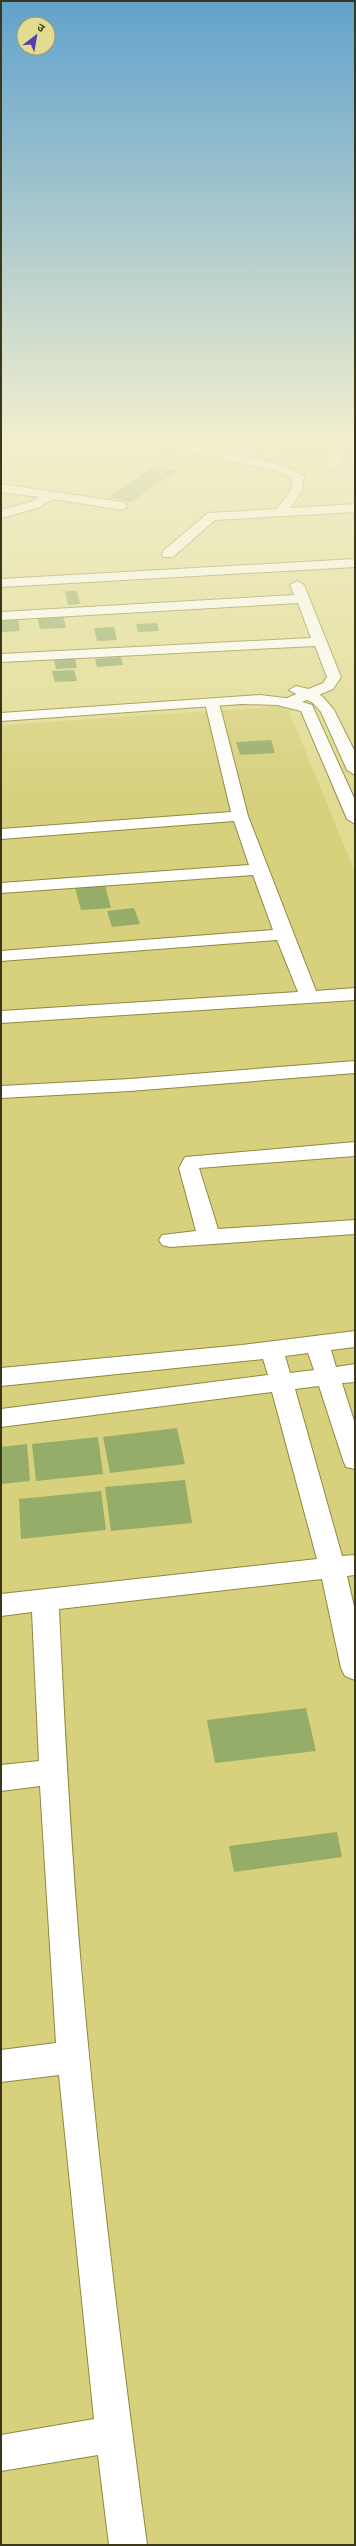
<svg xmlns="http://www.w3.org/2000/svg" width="356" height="2546" font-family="Inter,'Noto Sans Devanagari',sans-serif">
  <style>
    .built { fill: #d7d07d }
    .building { fill: #96ad6a }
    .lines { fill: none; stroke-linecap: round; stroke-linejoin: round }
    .minor-casing { stroke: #8f8940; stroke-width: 2 }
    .major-casing { stroke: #8f8940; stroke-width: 2 }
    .minor { fill: #fff; fill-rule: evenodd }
    .major { fill: #fff; fill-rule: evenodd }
  </style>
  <rect width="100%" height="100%" fill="#e1dc92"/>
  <!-- built -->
  <path class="built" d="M 287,706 L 355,872 L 355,2545 L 1,2545 L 1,725 Z"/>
  <!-- building -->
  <path class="building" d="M 299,443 L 294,445 L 296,448 L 307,450 L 315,447 L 311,443 L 323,443 L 329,448 L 311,455 L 288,453 L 282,444 Z
    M 155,466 L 177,471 L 131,502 L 108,497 Z
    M 65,591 L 77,591 L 80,604 L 68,605 Z
    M 63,615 L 66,628 L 40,629 L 37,616 Z
    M 18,618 L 20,631 L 1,632 L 1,619 Z
    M 157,623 L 159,631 L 138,632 L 136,624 Z
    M 114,627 L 117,640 L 97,641 L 94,628 Z
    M 74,654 L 77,668 L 56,669 L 53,656 Z
    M 121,657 L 123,665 L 97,667 L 95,659 Z
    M 74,670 L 77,681 L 55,682 L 52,671 Z
    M 271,740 L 275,753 L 240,755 L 236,742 Z
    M 105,885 L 111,908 L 81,910 L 75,888 Z
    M 134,908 L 140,924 L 112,927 L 107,911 Z
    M 177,1428 L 185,1464 L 110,1473 L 103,1437 Z
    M 98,1437 L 103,1474 L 36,1481 L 32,1444 Z
    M 27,1444 L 30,1481 L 1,1484 L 1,1447 Z
    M 185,1480 L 192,1523 L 111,1531 L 105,1487 Z
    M 101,1491 L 106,1530 L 21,1539 L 19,1499 Z
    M 306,1708 L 316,1751 L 215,1763 L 207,1720 Z
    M 337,1832 L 342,1857 L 234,1872 L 229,1846 Z"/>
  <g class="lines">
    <defs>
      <path id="minor" d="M 152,443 L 176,443 L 229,454 L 236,453 L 250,443 L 263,443 L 246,456 L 284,465 L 304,476 L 302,491 L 290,508 L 355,504 L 355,512 L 215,520 L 173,557 L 163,557 L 162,554 L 163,551 L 208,513 L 276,509 C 284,500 294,491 292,478 L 276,471 L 158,446 Z
        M 336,443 L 348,443 L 338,466 L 332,470 L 326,466 Z
        M 1,484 L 122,502 L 128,506 L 122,510 L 53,499 L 38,508 L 1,518 L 1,510 L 30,502 L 39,497 L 1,492 Z
        M 355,559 L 355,567 L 1,587 L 1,579 Z
        M 297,581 L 304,585 L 341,677 L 333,689 L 297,704 L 292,705 L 285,701 L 287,698 L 323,683 L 327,677 L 315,646 L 1,662 L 1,654 L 311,638 L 298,603 L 1,620 L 1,612 L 294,595 L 290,585 Z
        M 212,699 L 219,703 L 248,816 L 316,991 L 355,988 L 355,1000 L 1,1023 L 1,1011 L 298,992 L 277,940 L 1,961 L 1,951 L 273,930 L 253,875 L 1,893 L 1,883 L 249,865 L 234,821 L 1,839 L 1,829 L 231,812 L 205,703 Z
        M 355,1061 L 355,1073 L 130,1091 L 1,1098 L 1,1086 L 130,1079 Z
        M 355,1142 L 355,1156 L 199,1168 L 218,1229 L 355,1220 L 355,1234 L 170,1247 L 162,1245 L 159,1240 L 162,1235 L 196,1231 L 179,1168 L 185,1157 Z
        M 355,1331 L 355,1347 L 331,1350 L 336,1367 L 355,1364 L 355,1382 L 342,1383 L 355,1424 L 355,1469 L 346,1467 L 343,1460 L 319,1386 L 295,1389 L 342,1556 L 355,1555 L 355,1575 L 347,1576 L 355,1611 L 355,1680 L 345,1676 L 341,1668 L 322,1579 L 59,1609 C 65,1740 72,1870 84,2001 C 100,2183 123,2364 147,2545 L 109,2545 L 98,2455 L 1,2471 L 1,2435 L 94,2419 L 59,2075 L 1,2082 L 1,2050 L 56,2043 L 40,1786 L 1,1791 L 1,1765 L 39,1761 L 32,1612 L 1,1616 L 1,1594 L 317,1559 L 272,1392 L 1,1427 L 1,1409 L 268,1375 L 263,1359 L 1,1386 L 1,1368 L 242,1345 ZM 308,1353 L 314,1370 L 290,1373 L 285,1356 Z"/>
      <path id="major" d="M 296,686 L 313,690 L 323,697 L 334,710 L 355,752 L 355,775 L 347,770 L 321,712 L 313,703 L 289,690 Z
        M 260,695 L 293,699 L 312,705 L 355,800 L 355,824 L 347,819 L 301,711 L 277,705 L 242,704 L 1,721 L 1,713 Z"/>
    </defs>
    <!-- minor casing -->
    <use href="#minor" class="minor-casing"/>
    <!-- major casing -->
    <use href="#major" class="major-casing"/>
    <!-- minor -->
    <use href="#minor" class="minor"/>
    <!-- major -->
    <use href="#major" class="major"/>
  </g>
  <!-- sky -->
  <linearGradient id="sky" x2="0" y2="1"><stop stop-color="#61a2cd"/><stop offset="0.55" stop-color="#f2efce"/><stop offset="1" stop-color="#f2efce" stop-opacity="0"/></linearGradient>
  <rect width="356" height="799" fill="url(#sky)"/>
  <!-- border -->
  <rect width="356" height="2546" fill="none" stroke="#3b381a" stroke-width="4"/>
  <!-- north arrow -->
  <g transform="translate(36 36) rotate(31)"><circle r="19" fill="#e1dc92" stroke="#9f9a62"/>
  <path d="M0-3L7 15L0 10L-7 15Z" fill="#523db5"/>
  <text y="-6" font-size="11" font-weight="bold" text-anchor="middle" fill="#3b381a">उ</text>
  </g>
</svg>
